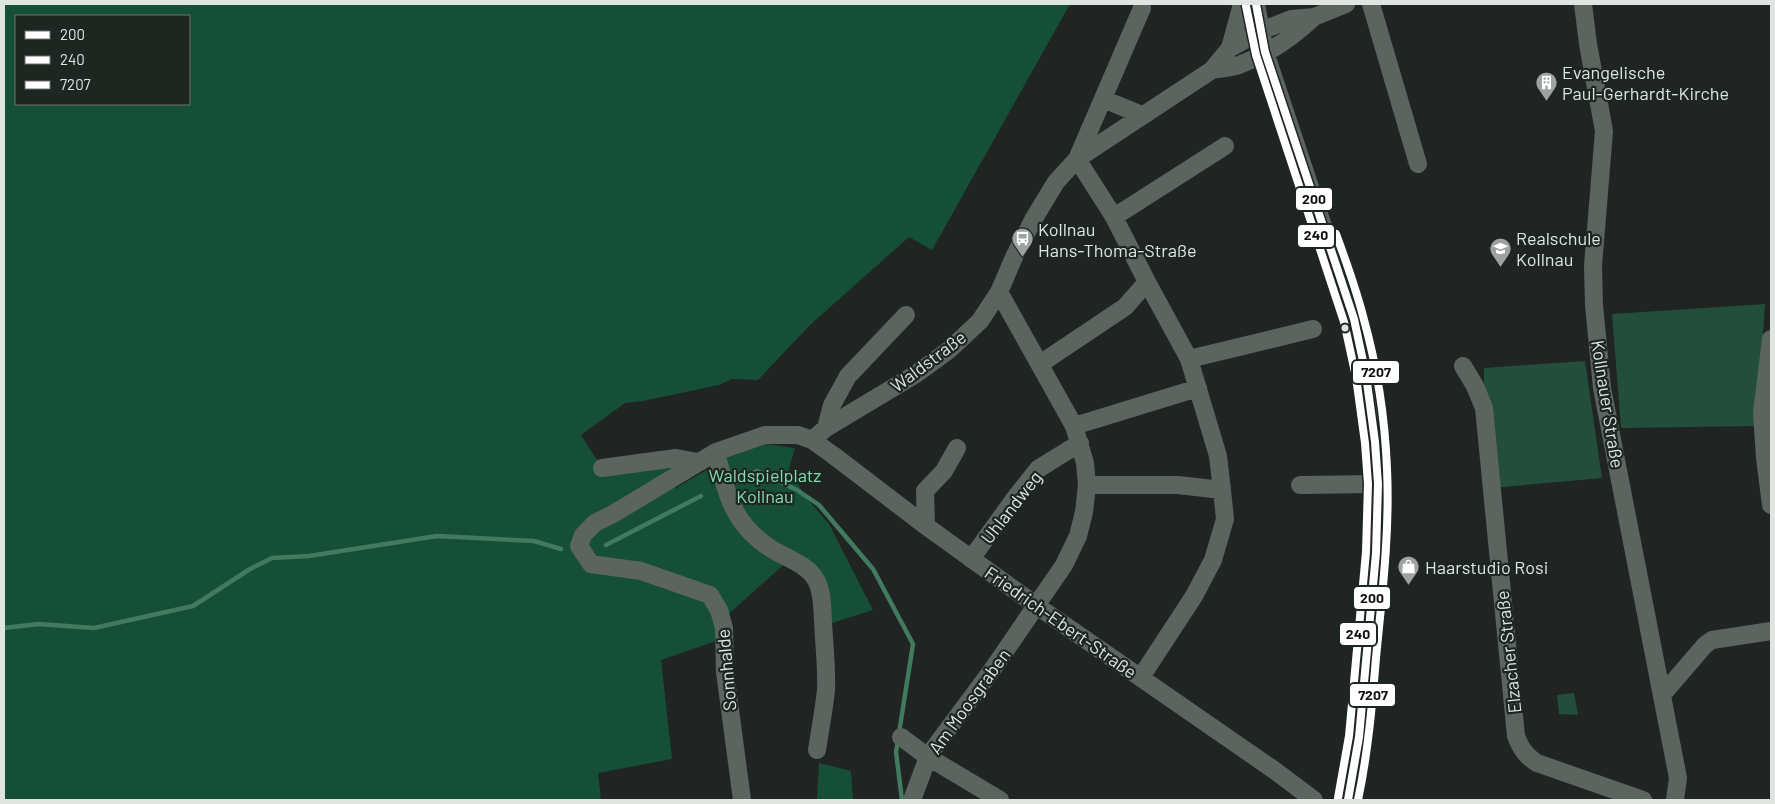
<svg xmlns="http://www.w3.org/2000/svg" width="1775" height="804" font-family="Barlow,sans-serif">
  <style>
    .green { fill: #234e3b }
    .forest { fill: #154f38; fill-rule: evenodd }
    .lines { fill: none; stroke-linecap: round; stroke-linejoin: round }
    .stream { stroke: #417a5f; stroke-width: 4.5 }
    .minor { stroke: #5c645f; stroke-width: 18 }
    .bus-1-casing { stroke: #1e2622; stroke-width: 11 }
    .bus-2-casing { stroke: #1e2622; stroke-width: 11 }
    .bus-3-casing { stroke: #1e2622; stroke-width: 11 }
    .bus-1 { stroke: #fff; stroke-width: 8 }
    .bus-2 { stroke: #fff; stroke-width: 8 }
    .bus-3 { stroke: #fff; stroke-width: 8 }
    .bus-dot { fill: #e0e5e2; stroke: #1e2622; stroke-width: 2 }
    .labels { text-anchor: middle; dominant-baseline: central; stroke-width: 4.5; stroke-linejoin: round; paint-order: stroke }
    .poi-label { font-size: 18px; fill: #e0e5e2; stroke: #1e2622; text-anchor: start }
    .street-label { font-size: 18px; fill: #e0e5e2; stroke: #1e2622 }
    .park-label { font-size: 18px; fill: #81deb1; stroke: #1e2622 }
    .line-badge { stroke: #1e2622; stroke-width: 2 }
    .pale-badge-label { font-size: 14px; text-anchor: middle; font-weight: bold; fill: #111 }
  </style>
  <rect width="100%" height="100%" fill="#202422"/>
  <!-- green -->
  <path class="green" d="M 1765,304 L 1757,426 L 1621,428 L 1612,314 Z
    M 1585,361 L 1602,478 L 1492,488 L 1484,408 L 1484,368 Z
    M 1574,693 L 1578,715 L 1559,714 L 1557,695 Z"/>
  <!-- forest -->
  <path class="forest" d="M 4,4 L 1070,4 L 932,250 L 909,237 L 810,325 L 758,380 L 732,379 L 719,385 L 643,401 L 625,403 L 581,435 L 602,468 L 676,458 L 671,478 L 676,488 L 727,458 L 766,444 L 795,448 L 789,469 L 805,496 L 829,524 L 873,610 L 832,623 L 825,588 L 790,559 L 722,620 L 716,641 L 661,660 L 672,759 L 598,773 L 601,800 L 4,800 ZM 16,16 L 189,16 L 189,104 L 16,104 Z
    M 819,763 L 851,771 L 853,800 L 817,800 Z"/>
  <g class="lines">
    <!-- stream -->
    <path class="stream" d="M 733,482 L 757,471 L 797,490 L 819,505 L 873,569 L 913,644 L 899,733
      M 606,545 L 701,496
      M 4,628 L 38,624 L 94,628 L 193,606 L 250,569 L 272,558 L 309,556 L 437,536 L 534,541 L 561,549
      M 898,741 L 896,752 L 902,800"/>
    <!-- minor -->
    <path class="minor" d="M 1256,4 L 1265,52 L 1354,319 L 1366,375 L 1375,442 L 1378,484 L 1376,553 L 1359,737 L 1348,800
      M 1371,4 L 1418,164
      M 1583,4 L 1588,44 L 1604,131 L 1593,266 L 1594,305 L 1602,388 L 1678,778 L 1675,800
      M 1230,48 L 1261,31 L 1291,19 L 1314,17 L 1346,4
      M 1212,70 C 1221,68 1231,68 1239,65 C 1266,55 1293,37 1314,17
      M 1103,99 L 1142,115
      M 1077,159 L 1114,217 L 1147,282 L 1189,359 L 1218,456 L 1222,490 L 1225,519 L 1213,560 L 1194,596 L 1141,677
      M 1077,159 L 1142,8
      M 1114,217 L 1225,146
      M 1771,339 L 1762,413 L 1765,458 L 1771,505
      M 1189,359 L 1313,329
      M 1040,364 L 1125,307 L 1147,282
      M 1463,366 L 1475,386 L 1484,408 L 1516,736 C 1521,749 1526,756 1537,763 L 1643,800
      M 1074,426 L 1198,388
      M 826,428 L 832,405 L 848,376 L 906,315
      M 812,440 L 826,428 L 916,374 L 949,350 L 980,321 L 999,292 L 1015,255 L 1033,220 L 1056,182 L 1077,159 L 1212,70 L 1230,48 L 1242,4
      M 716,452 C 726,491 731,521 767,546 C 782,557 807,563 816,580 C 823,592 822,608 823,621 C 824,644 827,667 826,690 C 824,710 820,730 817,750
      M 602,468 L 676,458 L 698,462
      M 1087,485 L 1178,485 L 1222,490
      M 1300,485 L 1378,484
      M 926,526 L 925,491 L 944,471 L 957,448
      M 971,559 L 1015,498 L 1038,469 L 1080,443
      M 1662,695 L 1705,645 L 1712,640 L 1771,631
      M 901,737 L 928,757 L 1000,800
      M 742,800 L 725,672 L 724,628 L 719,610 L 710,595 L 641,571 L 591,564 L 579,546 L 583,535 L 595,523 L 613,514 L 716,452 L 765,435 L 798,435 L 812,440 L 833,455 L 926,526 L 1037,606 L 1274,770 L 1314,800
      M 912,800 L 928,757 L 934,748 L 992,670 L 1064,565 L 1078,536 L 1084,512 L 1087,485 L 1085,463 L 1074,426 L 999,292"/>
    <defs>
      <path id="bus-1" d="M 1256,4 L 1265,52 L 1354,319 L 1366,375 L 1375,442 L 1378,484 L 1376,553 L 1359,737 L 1348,800"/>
      <path id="bus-2" d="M 1246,6 L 1256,55 L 1344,322 L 1356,377 L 1365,443 L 1368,484 L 1366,552 L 1349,736 L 1338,798"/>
      <path id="bus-3" d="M 1336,234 C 1346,261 1356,289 1363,316 C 1377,366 1385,418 1387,469 C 1390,532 1382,595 1376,658 C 1372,706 1368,753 1358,800"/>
    </defs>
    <!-- bus-1 casing -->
    <use href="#bus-1" class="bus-1-casing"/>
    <!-- bus-2 casing -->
    <use href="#bus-2" class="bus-2-casing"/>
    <!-- bus-3 casing -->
    <use href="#bus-3" class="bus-3-casing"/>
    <!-- bus-1 -->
    <use href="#bus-1" class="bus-1"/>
    <!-- bus-2 -->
    <use href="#bus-2" class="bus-2"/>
    <!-- bus-3 -->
    <use href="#bus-3" class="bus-3"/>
  </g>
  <!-- icons -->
  <defs>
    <symbol id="building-pin" viewBox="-11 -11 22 30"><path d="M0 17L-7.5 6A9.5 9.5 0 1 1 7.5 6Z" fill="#9da19f" stroke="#1e2622"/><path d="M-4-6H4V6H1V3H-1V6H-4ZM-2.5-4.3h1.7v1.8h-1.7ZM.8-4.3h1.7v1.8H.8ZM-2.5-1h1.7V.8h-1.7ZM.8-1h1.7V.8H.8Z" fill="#fff"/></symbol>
    <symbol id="bus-pin" viewBox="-11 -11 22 30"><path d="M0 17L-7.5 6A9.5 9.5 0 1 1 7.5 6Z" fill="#9da19f" stroke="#1e2622"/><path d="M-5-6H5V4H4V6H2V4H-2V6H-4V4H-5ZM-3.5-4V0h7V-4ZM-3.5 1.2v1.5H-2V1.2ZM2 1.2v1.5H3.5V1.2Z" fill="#fff"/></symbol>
    <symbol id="school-pin" viewBox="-11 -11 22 30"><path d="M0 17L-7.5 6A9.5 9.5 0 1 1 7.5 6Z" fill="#9da19f" stroke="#1e2622"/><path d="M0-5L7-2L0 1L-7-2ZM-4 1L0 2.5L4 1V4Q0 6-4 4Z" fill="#fff"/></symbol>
    <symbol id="shop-pin" viewBox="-11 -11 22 30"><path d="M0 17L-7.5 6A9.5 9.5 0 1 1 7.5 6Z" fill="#9da19f" stroke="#1e2622"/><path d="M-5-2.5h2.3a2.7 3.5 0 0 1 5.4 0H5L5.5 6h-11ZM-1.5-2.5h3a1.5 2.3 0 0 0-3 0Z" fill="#fff"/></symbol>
  </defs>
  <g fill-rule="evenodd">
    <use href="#building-pin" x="1534" y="70" width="25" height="34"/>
    <use href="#bus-pin" x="1010" y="226" width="25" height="34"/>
    <use href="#school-pin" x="1488" y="236" width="25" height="34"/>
    <use href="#shop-pin" x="1396" y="554" width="25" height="34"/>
  </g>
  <!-- markers -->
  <circle class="bus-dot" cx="1345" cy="328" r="4.5"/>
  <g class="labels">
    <!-- poi labels -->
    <g class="poi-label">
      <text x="1562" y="72">Evangelische<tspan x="1562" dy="21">Paul-Gerhardt-Kirche</tspan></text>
      <text x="1038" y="229">Kollnau<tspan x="1038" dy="21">Hans-Thoma-Straße</tspan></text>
      <text x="1516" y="238">Realschule<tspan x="1516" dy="21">Kollnau</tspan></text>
      <text x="1425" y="567">Haarstudio Rosi</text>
    </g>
    <!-- street labels -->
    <g class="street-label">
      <text transform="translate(928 361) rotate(-37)">Waldstraße</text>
      <text transform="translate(1608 404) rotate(81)">Kollnauer Straße</text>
      <text transform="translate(1011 507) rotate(-52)">Uhlandweg</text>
      <text transform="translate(1061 622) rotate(35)">Friedrich-Ebert-Straße</text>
      <text transform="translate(1508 652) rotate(-96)">Elzacher Straße</text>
      <text transform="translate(726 670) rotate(-95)">Sonnhalde</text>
      <text transform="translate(969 701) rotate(-54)">Am Moosgraben</text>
    </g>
    <!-- park labels -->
    <g class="park-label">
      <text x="765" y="475">Waldspielplatz<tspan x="765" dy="21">Kollnau</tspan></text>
    </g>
  </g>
  <g class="line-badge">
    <rect x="1295" y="187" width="38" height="24" rx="5" fill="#fff"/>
    <rect x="1297" y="224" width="38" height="24" rx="5" fill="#fff"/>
    <rect x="1352" y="360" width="48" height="24" rx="5" fill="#fff"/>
    <rect x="1353" y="586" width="38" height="24" rx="5" fill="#fff"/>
    <rect x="1339" y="622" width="38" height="24" rx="5" fill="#fff"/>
    <rect x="1349" y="683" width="47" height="24" rx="5" fill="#fff"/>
  </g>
  <g class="pale-badge-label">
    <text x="1314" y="204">200</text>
    <text x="1316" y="240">240</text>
    <text x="1376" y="377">7207</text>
    <text x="1372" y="603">200</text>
    <text x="1358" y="639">240</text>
    <text x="1373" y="700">7207</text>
  </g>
  <!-- border -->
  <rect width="1775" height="804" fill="none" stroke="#e0e5e2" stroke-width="10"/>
  <!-- legend -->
  <rect x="15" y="15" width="175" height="90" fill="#1e2622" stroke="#6c726f"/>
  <rect x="25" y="31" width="25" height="8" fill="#ffffff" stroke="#6c726f"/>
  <text x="60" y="40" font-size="15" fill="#e0e5e2">200</text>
  <rect x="25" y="56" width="25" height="8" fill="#ffffff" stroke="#6c726f"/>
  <text x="60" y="65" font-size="15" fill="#e0e5e2">240</text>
  <rect x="25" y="81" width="25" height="8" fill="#ffffff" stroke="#6c726f"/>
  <text x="60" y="90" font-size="15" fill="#e0e5e2">7207</text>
</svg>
